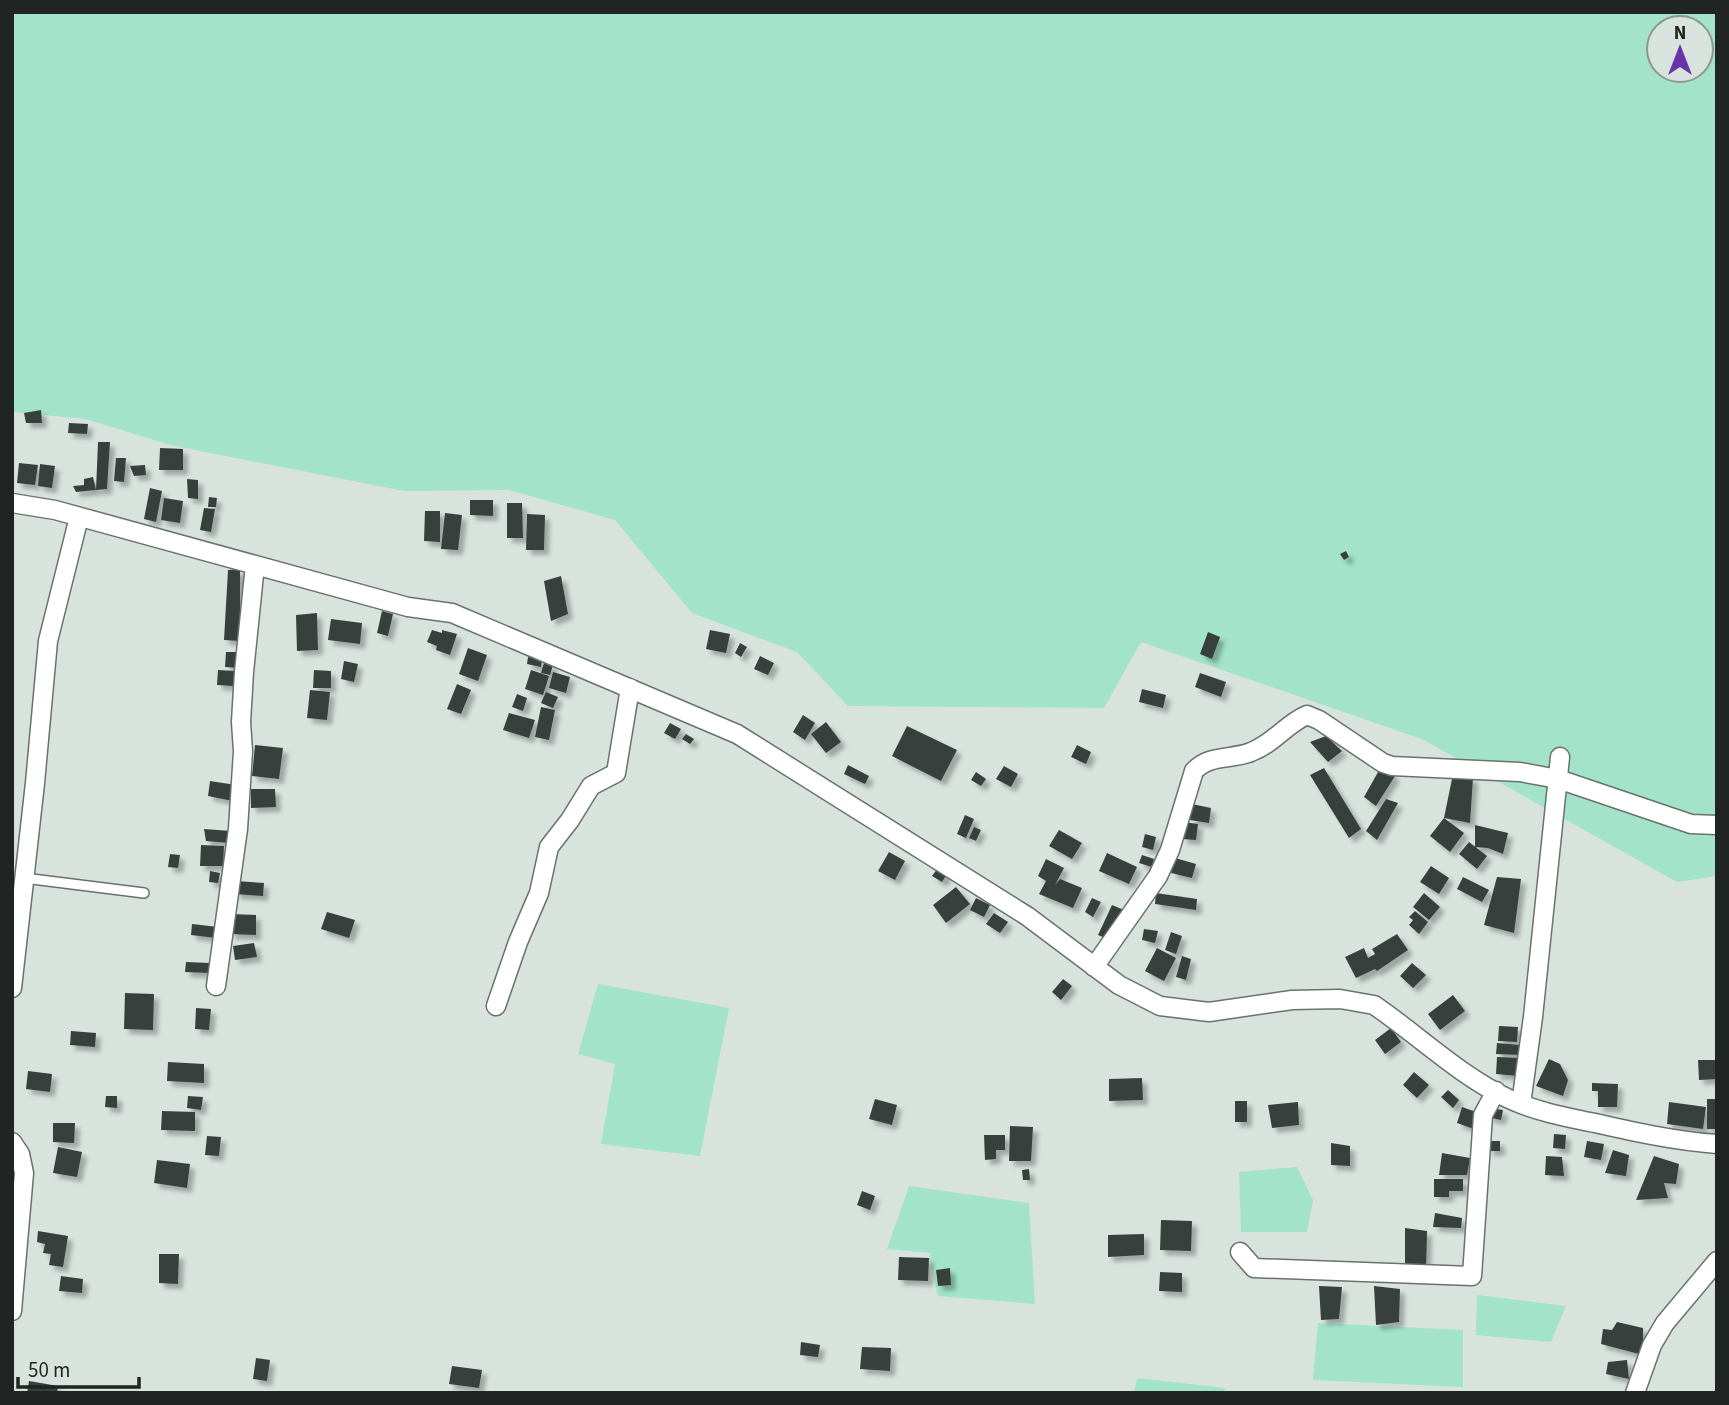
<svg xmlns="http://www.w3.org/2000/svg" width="1729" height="1405" font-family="'Source Sans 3',sans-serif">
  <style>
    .green { fill: #a2e3c9; fill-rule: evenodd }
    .building { fill: #38413d; filter: url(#shadow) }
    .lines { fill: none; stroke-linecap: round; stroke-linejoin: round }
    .service-casing { stroke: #69726e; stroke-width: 12 }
    .minor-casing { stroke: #69726e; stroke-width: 21 }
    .service { stroke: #fff; stroke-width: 9 }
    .minor { stroke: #fff; stroke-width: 18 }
  </style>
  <defs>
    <filter id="shadow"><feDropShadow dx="5" dy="5" stdDeviation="2" flood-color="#0004"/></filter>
  </defs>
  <rect width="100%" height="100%" fill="#d8e3de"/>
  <!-- green -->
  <path class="green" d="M 12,12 L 1717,12 L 1717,876 L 1677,882 L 1422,739 L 1141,642 L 1104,708 L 848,706 L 797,652 L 692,613 L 615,520 L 509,490 L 404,491 L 170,445 L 86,419 L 12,412 ZM 1659,28 L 1701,28 L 1701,70 L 1659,70 Z
    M 598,984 L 729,1008 L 700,1156 L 601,1144 L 615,1064 L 578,1054 Z
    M 1297,1167 L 1313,1200 L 1307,1232 L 1241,1232 L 1239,1172 Z
    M 909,1186 L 1029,1203 L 1035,1304 L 938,1296 L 929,1258 L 931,1253 L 887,1249 Z
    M 1477,1295 L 1566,1306 L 1551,1342 L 1476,1335 Z
    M 1318,1323 L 1463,1330 L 1463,1387 L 1313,1380 Z
    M 1137,1378 L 1225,1388 L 1224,1393 L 1134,1393 Z"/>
  <!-- building -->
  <path class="building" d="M 41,410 L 42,423 L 26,423 L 24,413 Z
    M 69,423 L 88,424 L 87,434 L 68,433 Z
    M 98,442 L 110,442 L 107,489 L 96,490 Z
    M 160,448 L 183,449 L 183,470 L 159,470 Z
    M 116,458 L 126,458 L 124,482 L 114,481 Z
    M 19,463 L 38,465 L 35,485 L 17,483 Z
    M 40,464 L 55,466 L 52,488 L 38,486 Z
    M 145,465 L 146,475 L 134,476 L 130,466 Z
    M 93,477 L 96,490 L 76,492 L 73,486 L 84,485 L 84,479 Z
    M 187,479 L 198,480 L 198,499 L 188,498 Z
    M 150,488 L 162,491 L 156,522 L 144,519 Z
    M 209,497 L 217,498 L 216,507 L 208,507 Z
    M 164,498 L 183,501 L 180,523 L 161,520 Z
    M 470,500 L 493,500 L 493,516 L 470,515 Z
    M 507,503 L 522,503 L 523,538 L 507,538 Z
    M 204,508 L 215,509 L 211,532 L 200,530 Z
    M 425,511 L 440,511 L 440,542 L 424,541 Z
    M 445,513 L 462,515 L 458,550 L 441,549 Z
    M 527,514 L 545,515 L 544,550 L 526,550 Z
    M 1346,551 L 1349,557 L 1344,560 L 1340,554 Z
    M 240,569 L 240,641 L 224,640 L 228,570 Z
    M 561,576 L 568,614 L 551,621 L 544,581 Z
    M 382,611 L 393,614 L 388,636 L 377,633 Z
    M 317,613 L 318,650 L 297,651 L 296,615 Z
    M 331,619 L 362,623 L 360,644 L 328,640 Z
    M 432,630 L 442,633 L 442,630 L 457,634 L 450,655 L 436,650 L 437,646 L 427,642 Z
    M 710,630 L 730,634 L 726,653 L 706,649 Z
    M 1208,632 L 1220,637 L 1212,659 L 1200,654 Z
    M 740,643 L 747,647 L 741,657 L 735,653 Z
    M 468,648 L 487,655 L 478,681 L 459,674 Z
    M 226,652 L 241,652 L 240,668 L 225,667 Z
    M 760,656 L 774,663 L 768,675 L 754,669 Z
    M 528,657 L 542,660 L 541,667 L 527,664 Z
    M 344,661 L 358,664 L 354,682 L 341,679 Z
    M 544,663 L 553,665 L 550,675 L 541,673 Z
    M 218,670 L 235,671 L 234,686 L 217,685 Z
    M 314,670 L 331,671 L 331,688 L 313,688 Z
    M 531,670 L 549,676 L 543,695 L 525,689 Z
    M 553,672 L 570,677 L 566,693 L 549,688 Z
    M 1200,673 L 1226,682 L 1221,697 L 1195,687 Z
    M 457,684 L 471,690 L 461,714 L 447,709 Z
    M 1142,689 L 1166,695 L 1163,708 L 1139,702 Z
    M 310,690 L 330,692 L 327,720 L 307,718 Z
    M 546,692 L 558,697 L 553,708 L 541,703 Z
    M 517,694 L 527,698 L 523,711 L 512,707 Z
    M 541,707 L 555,710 L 549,740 L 535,737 Z
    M 509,713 L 535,720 L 529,738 L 503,730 Z
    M 803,715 L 815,723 L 805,740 L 793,732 Z
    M 826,722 L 841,742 L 826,753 L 811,734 Z
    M 670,723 L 681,729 L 675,739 L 664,733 Z
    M 907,726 L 957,750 L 941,781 L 892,756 Z
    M 686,734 L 694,739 L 690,744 L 682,739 Z
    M 1326,736 L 1342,751 L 1328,762 L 1310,742 Z
    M 255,745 L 283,748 L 279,779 L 252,776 Z
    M 1077,745 L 1091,752 L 1086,764 L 1071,757 Z
    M 848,765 L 869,776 L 865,784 L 844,774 Z
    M 1382,765 L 1395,776 L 1376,806 L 1364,797 Z
    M 1004,766 L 1018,774 L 1011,787 L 996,779 Z
    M 1324,768 L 1361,829 L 1349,838 L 1310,775 Z
    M 976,772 L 986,779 L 981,786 L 971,780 Z
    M 1453,774 L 1473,778 L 1470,823 L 1444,818 L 1464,833 L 1450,852 L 1430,836 L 1444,818 Z
    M 210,781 L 236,785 L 233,801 L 208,796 Z
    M 251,789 L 275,789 L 276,807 L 251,808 Z
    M 1386,799 L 1398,803 L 1377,840 L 1366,831 Z
    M 1192,804 L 1211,808 L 1209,823 L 1190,820 Z
    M 965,815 L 974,819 L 966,838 L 957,834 Z
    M 1184,822 L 1198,824 L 1196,840 L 1182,839 Z
    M 1475,825 L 1508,833 L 1503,854 L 1488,848 L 1475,847 Z
    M 974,827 L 981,830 L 976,841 L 969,838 Z
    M 204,829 L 231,831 L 230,843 L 206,841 Z
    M 1059,830 L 1082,843 L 1072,859 L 1049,846 Z
    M 1145,834 L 1156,837 L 1153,850 L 1142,847 Z
    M 1469,842 L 1487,856 L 1477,869 L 1459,854 Z
    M 201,845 L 224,846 L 223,866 L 200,866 Z
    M 889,852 L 905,861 L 895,880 L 878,871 Z
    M 1107,853 L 1137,867 L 1129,884 L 1099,871 Z
    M 170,854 L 180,855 L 178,868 L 168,867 Z
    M 1142,855 L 1154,859 L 1152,867 L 1139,863 Z
    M 1175,858 L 1196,864 L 1192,878 L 1171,873 Z
    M 1046,859 L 1064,868 L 1055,885 L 1060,879 L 1082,888 L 1073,908 L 1039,894 L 1046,881 L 1038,876 Z
    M 1431,866 L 1449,878 L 1439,894 L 1420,882 Z
    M 938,868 L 947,874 L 942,882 L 932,876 Z
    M 210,871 L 220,873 L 218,883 L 209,882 Z
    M 1463,877 L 1489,890 L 1482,902 L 1457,889 Z
    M 1497,877 L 1521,879 L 1514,933 L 1484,925 Z
    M 236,881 L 264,883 L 263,896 L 235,894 Z
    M 956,887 L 970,904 L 946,923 L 933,905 Z
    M 1156,893 L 1197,899 L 1196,910 L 1155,904 Z
    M 1424,893 L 1440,907 L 1429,920 L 1413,907 Z
    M 976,898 L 990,905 L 984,917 L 970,910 Z
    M 1092,898 L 1101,902 L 1093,917 L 1085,912 Z
    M 1112,905 L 1124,910 L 1110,940 L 1098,935 Z
    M 1415,911 L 1428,922 L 1419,934 L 1409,925 L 1413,920 L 1409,917 Z
    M 327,912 L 355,920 L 349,938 L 321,929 Z
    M 994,913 L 1008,922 L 1000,933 L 986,924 Z
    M 231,914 L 256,915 L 256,935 L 230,934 Z
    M 192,924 L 218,927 L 216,938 L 191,935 Z
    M 1144,929 L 1158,931 L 1155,943 L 1142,940 Z
    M 1171,932 L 1182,936 L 1176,954 L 1165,950 Z
    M 1397,934 L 1408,950 L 1377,971 L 1375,969 L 1356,978 L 1345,957 L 1364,948 L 1368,958 L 1375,954 L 1372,949 Z
    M 254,943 L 257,957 L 235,960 L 233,946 Z
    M 1157,948 L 1176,958 L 1164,981 L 1145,971 Z
    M 1182,956 L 1191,959 L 1186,980 L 1176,977 Z
    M 186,962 L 210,963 L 209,973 L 185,972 Z
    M 1412,963 L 1426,975 L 1413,988 L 1400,976 Z
    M 1063,979 L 1072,986 L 1061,1000 L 1052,992 Z
    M 125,993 L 154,994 L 153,1030 L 124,1029 Z
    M 1453,995 L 1465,1011 L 1440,1030 L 1428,1014 Z
    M 196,1008 L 211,1009 L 209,1030 L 195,1029 Z
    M 1499,1026 L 1518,1027 L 1517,1042 L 1498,1041 Z
    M 1391,1028 L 1401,1042 L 1385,1054 L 1375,1040 Z
    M 71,1031 L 96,1033 L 95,1047 L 70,1045 Z
    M 1497,1043 L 1520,1045 L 1520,1055 L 1496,1054 Z
    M 1497,1057 L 1520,1058 L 1518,1076 L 1496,1074 Z
    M 1549,1059 L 1560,1064 L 1568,1080 L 1563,1096 L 1536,1086 Z
    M 1698,1060 L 1717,1060 L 1717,1079 L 1699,1080 Z
    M 168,1062 L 204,1064 L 204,1083 L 167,1081 Z
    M 28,1071 L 52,1074 L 50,1092 L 26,1089 Z
    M 1414,1072 L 1429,1085 L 1417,1098 L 1403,1085 Z
    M 1142,1078 L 1143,1100 L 1109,1101 L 1109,1079 Z
    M 1592,1083 L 1618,1084 L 1617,1107 L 1598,1107 L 1598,1091 L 1592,1091 Z
    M 1448,1090 L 1459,1100 L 1453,1108 L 1441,1097 Z
    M 106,1096 L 117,1096 L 117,1108 L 105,1107 Z
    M 188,1096 L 203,1097 L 201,1110 L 187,1108 Z
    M 875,1099 L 897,1105 L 892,1125 L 869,1119 Z
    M 1707,1099 L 1717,1099 L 1717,1129 L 1707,1129 Z
    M 1235,1101 L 1247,1101 L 1247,1122 L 1235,1122 Z
    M 1298,1102 L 1299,1125 L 1272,1128 L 1268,1105 Z
    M 1669,1102 L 1706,1107 L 1703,1129 L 1667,1124 Z
    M 1462,1107 L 1479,1113 L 1474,1129 L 1457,1123 Z
    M 1490,1108 L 1503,1110 L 1501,1120 L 1487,1117 Z
    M 162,1111 L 195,1112 L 195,1131 L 161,1130 Z
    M 53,1123 L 75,1123 L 74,1143 L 53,1142 Z
    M 1010,1126 L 1033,1127 L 1031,1161 L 1009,1161 Z
    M 1554,1134 L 1566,1135 L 1565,1149 L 1553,1148 Z
    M 984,1135 L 1005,1135 L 1005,1150 L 996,1150 L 996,1159 L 985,1160 Z
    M 207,1136 L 221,1137 L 219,1156 L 205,1155 Z
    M 1488,1141 L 1500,1141 L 1500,1151 L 1488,1151 Z
    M 1587,1141 L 1604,1144 L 1601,1160 L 1584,1157 Z
    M 1331,1143 L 1350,1146 L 1350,1166 L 1331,1165 Z
    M 58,1147 L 82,1152 L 77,1177 L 53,1173 Z
    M 1613,1150 L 1629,1155 L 1626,1176 L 1605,1173 Z
    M 1442,1153 L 1470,1158 L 1467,1175 L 1439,1175 Z
    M 1546,1156 L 1562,1157 L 1564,1176 L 1545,1175 Z
    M 1654,1156 L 1679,1164 L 1676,1184 L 1664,1183 L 1668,1198 L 1636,1200 Z
    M 157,1160 L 190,1164 L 187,1188 L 154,1183 Z
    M 1029,1169 L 1030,1180 L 1023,1180 L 1022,1170 Z
    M 1434,1179 L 1463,1179 L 1463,1191 L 1449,1191 L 1449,1197 L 1434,1197 Z
    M 862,1191 L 875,1196 L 870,1210 L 857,1205 Z
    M 1435,1213 L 1462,1218 L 1461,1228 L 1433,1227 Z
    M 1161,1220 L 1192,1221 L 1191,1251 L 1160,1250 Z
    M 1405,1228 L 1427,1231 L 1426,1270 L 1405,1269 Z
    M 38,1231 L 68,1236 L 63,1267 L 49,1265 L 51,1254 L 43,1253 L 45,1244 L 37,1242 Z
    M 1144,1234 L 1144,1255 L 1108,1257 L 1108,1235 Z
    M 159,1254 L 179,1254 L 178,1284 L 159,1283 Z
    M 899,1257 L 929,1258 L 928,1281 L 898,1280 Z
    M 950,1268 L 951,1285 L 938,1286 L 936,1270 Z
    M 1160,1272 L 1182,1273 L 1182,1292 L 1159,1291 Z
    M 61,1276 L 83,1279 L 82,1293 L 59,1291 Z
    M 1319,1286 L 1342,1287 L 1339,1319 L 1321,1320 Z
    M 1374,1286 L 1400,1289 L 1399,1322 L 1376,1325 Z
    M 1617,1322 L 1643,1328 L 1643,1355 L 1601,1344 L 1603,1329 L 1612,1330 Z
    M 801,1342 L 820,1345 L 818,1357 L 800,1355 Z
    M 862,1347 L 891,1348 L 890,1371 L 860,1369 Z
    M 256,1358 L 270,1360 L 267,1381 L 253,1379 Z
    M 1627,1360 L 1629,1379 L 1606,1374 L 1608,1362 Z
    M 452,1366 L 482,1370 L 479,1388 L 449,1384 Z
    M 29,1381 L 58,1386 L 57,1393 L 27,1393 Z"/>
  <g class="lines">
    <defs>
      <path id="service" d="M 24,878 L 144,893"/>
      <path id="minor" d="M 12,503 L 55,510 L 408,607 L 452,613 L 737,734 L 1027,916 L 1119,985 L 1160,1006 L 1209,1012 L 1292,1000 L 1340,999 L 1374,1005 C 1418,1035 1459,1075 1507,1098 C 1534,1111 1565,1117 1595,1123 C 1635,1132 1675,1141 1717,1144
        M 1094,967 L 1158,876 L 1170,850 L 1194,771 C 1209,754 1232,760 1251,752 C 1273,744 1286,724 1307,715 L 1319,720 L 1383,763 L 1392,766 L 1520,772 L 1558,779 L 1691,824 L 1717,825
        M 216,986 L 238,829 L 243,751 L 241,722 L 244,672 L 255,565
        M 12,988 L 35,783 L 48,641 L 79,517
        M 496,1006 L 518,942 L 539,893 L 549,847 L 570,820 L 591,786 L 616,773 L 630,688
        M 1521,1104 L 1533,1017 L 1560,757
        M 12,1142 L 20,1154 L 24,1173 L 12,1311
        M 1240,1252 L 1254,1268 L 1472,1276 L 1483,1115 L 1496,1091
        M 1635,1393 L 1652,1345 L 1665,1323 L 1717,1261"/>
    </defs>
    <!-- service casing -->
    <use href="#service" class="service-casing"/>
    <!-- minor casing -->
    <use href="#minor" class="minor-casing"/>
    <!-- service -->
    <use href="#service" class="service"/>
    <!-- minor -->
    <use href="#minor" class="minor"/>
  </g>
  <!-- border -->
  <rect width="1729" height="1405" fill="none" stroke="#202422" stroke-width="28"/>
  <!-- north arrow -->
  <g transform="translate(1680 49)"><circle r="33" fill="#d8e3de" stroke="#8e9793" stroke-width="2"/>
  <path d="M0-5L12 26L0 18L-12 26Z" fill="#6933aa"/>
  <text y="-10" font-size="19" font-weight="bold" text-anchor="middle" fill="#202422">N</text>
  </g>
  <!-- scale -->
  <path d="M18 1377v10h121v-10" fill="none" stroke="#202422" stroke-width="3.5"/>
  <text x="28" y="1377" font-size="21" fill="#202422" stroke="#d8e3de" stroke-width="5" paint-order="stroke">50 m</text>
</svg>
